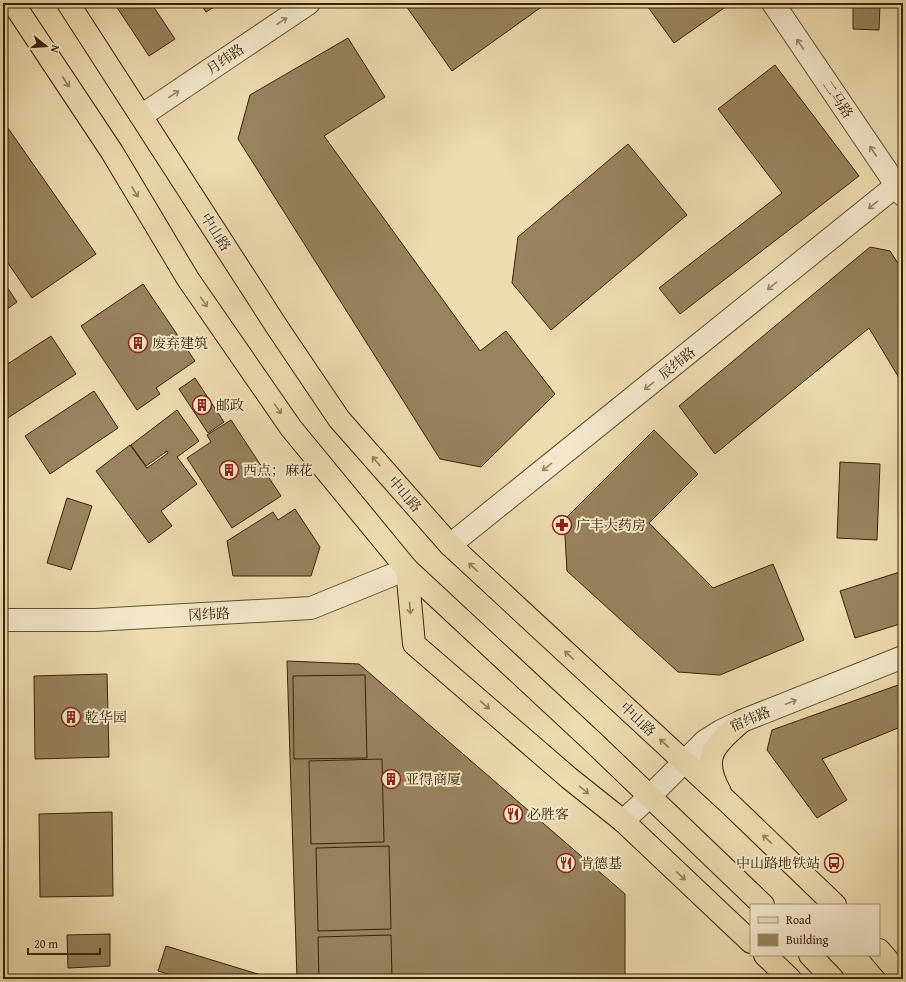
<svg xmlns="http://www.w3.org/2000/svg" width="906" height="982" font-family="'Gentium Book Plus','Noto Serif SC',serif">
  <style>
    .building { fill: #97835d; stroke: #3a2303 }
    .lines { fill: none; stroke-linecap: round; stroke-linejoin: round }
    .minor-casing { stroke: #66512e; stroke-width: 24 }
    .major-casing { stroke: #3a2303; stroke-width: 24 }
    .minor { stroke: #f3e8cc; stroke-width: 22 }
    .major { stroke: #ecdcb0; stroke-width: 22 }
    .oneway { stroke: #968668 }
    .oneway2 { stroke: #93805a }
    .labels { text-anchor: middle; dominant-baseline: central; stroke-width: 4; stroke-linejoin: round; paint-order: stroke }
    .street-label { font-size: 14px; fill: #3a2303; stroke: #f3e8cc }
    .poi-label { font-size: 14px; fill: #3a2303; stroke: #f3e8cc; text-anchor: start }
  </style>
  <rect width="100%" height="100%" fill="#ecdcb0"/>
  <filter id="stains"><feTurbulence type="fractalNoise" baseFrequency=".005" numOctaves="4"/><feColorMatrix values="0 0 0 0 .2 0 0 0 0 .09 0 0 0 0 .02 0 0 0 .5 -.17"/></filter>
  <radialGradient id="worn" r=".72"><stop offset=".6" stop-color="#630" stop-opacity="0"/><stop offset="1" stop-color="#630" stop-opacity=".3"/></radialGradient>
  <!-- building -->
  <path class="building" d="M 114,3 L 151,3 L 175,39 L 149,56 Z
    M 200,3 L 220,3 L 206,12 Z
    M 410,3 L 547,3 L 452,71 L 406,6 Z
    M 645,3 L 721,3 L 724,8 L 674,43 Z
    M 853,3 L 880,3 L 879,30 L 853,29 Z
    M 348,38 L 385,97 L 324,136 L 480,351 L 506,331 L 555,394 L 481,467 L 440,459 L 238,139 L 250,95 Z
    M 775,65 L 859,176 L 680,314 L 659,288 L 782,193 L 718,109 Z
    M 3,121 L 96,254 L 32,298 L 3,256 Z
    M 628,144 L 687,215 L 551,330 L 512,283 L 518,237 Z
    M 870,247 L 890,251 L 903,271 L 903,376 L 899,378 L 869,328 L 715,454 L 679,406 Z
    M 3,281 L 17,302 L 3,312 Z
    M 143,284 L 195,361 L 156,388 L 160,394 L 137,410 L 81,326 Z
    M 51,336 L 76,374 L 3,421 L 3,367 Z
    M 195,378 L 224,422 L 208,433 L 179,389 Z
    M 94,391 L 118,428 L 50,474 L 25,436 Z
    M 177,410 L 199,441 L 177,457 L 197,484 L 161,511 L 172,526 L 149,543 L 96,471 L 130,445 L 147,468 L 168,453 L 167,451 L 146,466 L 131,445 Z
    M 231,420 L 281,496 L 232,528 L 187,458 L 211,442 L 207,435 Z
    M 654,430 L 698,474 L 649,523 L 713,588 L 773,564 L 804,640 L 720,675 L 678,672 L 567,571 L 564,520 Z
    M 840,462 L 880,464 L 877,540 L 837,538 Z
    M 67,498 L 92,506 L 71,570 L 47,563 Z
    M 295,509 L 320,547 L 311,576 L 233,576 L 227,541 L 273,512 L 278,520 Z
    M 903,571 L 903,623 L 855,638 L 840,591 Z
    M 287,661 L 359,664 L 625,894 L 625,979 L 297,979 Z
    M 107,674 L 109,757 L 35,759 L 34,676 Z
    M 365,675 L 367,758 L 294,759 L 293,676 Z
    M 901,684 L 903,689 L 903,726 L 822,759 L 847,800 L 817,818 L 767,750 L 772,730 Z
    M 382,759 L 384,842 L 311,844 L 309,761 Z
    M 112,812 L 113,896 L 40,897 L 39,814 Z
    M 389,846 L 391,929 L 318,931 L 316,848 Z
    M 110,934 L 110,966 L 68,968 L 67,935 Z
    M 391,935 L 392,979 L 319,979 L 318,937 Z
    M 166,946 L 274,979 L 184,979 L 158,971 Z"/>
  <g class="lines">
    <defs>
      <path id="minor" d="M 773,3 L 903,195
        M 141,116 L 309,3
        M 450,545 L 903,180
        M 3,620 L 95,620 L 311,608 L 407,569
        M 623,821 L 650,796 L 705,741 L 721,731 L 742,721 L 903,657"/>
      <path id="major" d="M 13,3 L 112,152 L 188,279 L 226,334 L 291,428 L 407,569 L 593,742 L 763,905
        M 68,3 L 277,327 L 339,419 L 450,545 L 731,805 L 835,905
        M 407,569 L 414,644 L 569,778 L 623,821 L 751,942
        M 720,792 C 700,756 715,745 742,721
        M 879,950 L 903,978
        M 765,955 L 790,979
        M 810,955 L 833,979"/>
    </defs>
    <!-- minor casing -->
    <use href="#minor" class="minor-casing"/>
    <!-- major casing -->
    <use href="#major" class="major-casing"/>
    <!-- minor -->
    <use href="#minor" class="minor"/>
    <!-- major -->
    <use href="#major" class="major"/>
  </g>
  <!-- one-way arrows -->
  <defs><path id="oneway-shaft" d="M-6 0H5M1.5-3L5.5 0L1.5 3" fill="none" stroke-width="1.6" stroke-linecap="round" stroke-linejoin="round"/></defs>
  <g class="oneway">
    <use href="#oneway-shaft" transform="translate(282 21) rotate(-34)"/>
    <use href="#oneway-shaft" transform="translate(800 44) rotate(-124)"/>
    <use href="#oneway-shaft" transform="translate(174 94) rotate(-34)"/>
    <use href="#oneway-shaft" transform="translate(873 151) rotate(-124)"/>
    <use href="#oneway-shaft" transform="translate(873 205) rotate(141)"/>
    <use href="#oneway-shaft" transform="translate(772 286) rotate(141)"/>
    <use href="#oneway-shaft" transform="translate(649 386) rotate(141)"/>
    <use href="#oneway-shaft" transform="translate(547 467) rotate(141)"/>
    <use href="#oneway-shaft" transform="translate(791 702) rotate(-22)"/>
  </g>
  <g class="oneway2">
    <use href="#oneway-shaft" transform="translate(66 82) rotate(57)"/>
    <use href="#oneway-shaft" transform="translate(135 192) rotate(59)"/>
    <use href="#oneway-shaft" transform="translate(204 302) rotate(55)"/>
    <use href="#oneway-shaft" transform="translate(278 409) rotate(55)"/>
    <use href="#oneway-shaft" transform="translate(376 461) rotate(-131)"/>
    <use href="#oneway-shaft" transform="translate(473 567) rotate(-137)"/>
    <use href="#oneway-shaft" transform="translate(410 608) rotate(85)"/>
    <use href="#oneway-shaft" transform="translate(569 655) rotate(-137)"/>
    <use href="#oneway-shaft" transform="translate(485 705) rotate(41)"/>
    <use href="#oneway-shaft" transform="translate(664 743) rotate(-137)"/>
    <use href="#oneway-shaft" transform="translate(584 790) rotate(39)"/>
    <use href="#oneway-shaft" transform="translate(767 839) rotate(-136)"/>
    <use href="#oneway-shaft" transform="translate(681 876) rotate(43)"/>
  </g>
  <!-- icons -->
  <defs>
    <symbol id="building-ring" viewBox="-11 -11 22 22"><circle r="9.5" fill="#f3e8cc" stroke="#8f2418" stroke-width="1.5"/><path d="M-4-6H4V6H1V3H-1V6H-4ZM-2.5-4.3h1.7v1.8h-1.7ZM.8-4.3h1.7v1.8H.8ZM-2.5-1h1.7V.8h-1.7ZM.8-1h1.7V.8H.8Z" fill="#8f2418"/></symbol>
    <symbol id="pharmacy-ring" viewBox="-11 -11 22 22"><circle r="9.5" fill="#f3e8cc" stroke="#8f2418" stroke-width="1.5"/><path d="M-2-6h4v4h4v4h-4v4h-4v-4h-4v-4h4Z" fill="#8f2418"/></symbol>
    <symbol id="restaurant-ring" viewBox="-11 -11 22 22"><circle r="9.5" fill="#f3e8cc" stroke="#8f2418" stroke-width="1.5"/><path d="M-5-6h1v4h1v-4h1v4h1v-4h1v5L-1.5 .5V6h-2V.5L-5-1ZM5-6V6H3V1.5H1.5Q1.5-4 5-6Z" fill="#8f2418"/></symbol>
    <symbol id="bus-ring" viewBox="-11 -11 22 22"><circle r="9.5" fill="#f3e8cc" stroke="#8f2418" stroke-width="1.5"/><path d="M-5-6H5V4H4V6H2V4H-2V6H-4V4H-5ZM-3.5-4V0h7V-4ZM-3.5 1.2v1.5H-2V1.2ZM2 1.2v1.5H3.5V1.2Z" fill="#8f2418"/></symbol>
  </defs>
  <g fill-rule="evenodd">
    <use href="#building-ring" x="127" y="332" width="22" height="22"/>
    <use href="#building-ring" x="191" y="394" width="22" height="22"/>
    <use href="#building-ring" x="218" y="459" width="22" height="22"/>
    <use href="#pharmacy-ring" x="551" y="514" width="22" height="22"/>
    <use href="#building-ring" x="60" y="706" width="22" height="22"/>
    <use href="#building-ring" x="380" y="768" width="22" height="22"/>
    <use href="#restaurant-ring" x="502" y="803" width="22" height="22"/>
    <use href="#restaurant-ring" x="555" y="852" width="22" height="22"/>
    <use href="#bus-ring" x="823" y="852" width="22" height="22"/>
  </g>
  <g class="labels">
    <!-- street labels -->
    <g class="street-label">
      <text transform="translate(225 59) rotate(-34)">月纬路</text>
      <text transform="translate(838 99) rotate(56)">二马路</text>
      <text transform="translate(216 232) rotate(57)">中山路</text>
      <text transform="translate(677 363) rotate(-39)">辰纬路</text>
      <text transform="translate(405 494) rotate(49)">中山路</text>
      <text transform="translate(209 614) rotate(-3)">冈纬路</text>
      <text transform="translate(638 719) rotate(43)">中山路</text>
      <text transform="translate(750 719) rotate(-23)">宿纬路</text>
    </g>
    <!-- poi labels -->
    <g class="poi-label">
      <text x="152" y="343">废弃建筑</text>
      <text x="216" y="405">邮政</text>
      <text x="243" y="470">西点；麻花</text>
      <text x="576" y="525">广丰大药房</text>
      <text x="85" y="717">乾华园</text>
      <text x="405" y="779">亚得商厦</text>
      <text x="527" y="814">必胜客</text>
      <text x="580" y="863">肯德基</text>
      <text x="820" y="863" text-anchor="end">中山路地铁站</text>
    </g>
  </g>
  <!-- margin -->
  <rect width="906" height="982" fill="none" stroke="#ecdcb0" stroke-width="16"/>
  <rect x="4" y="4" width="898" height="974" fill="none" stroke="#3a2303" stroke-width="2"/>
  <rect x="8" y="8" width="890" height="966" fill="none" stroke="#3a2303"/>
  <!-- legend -->
  <rect x="750" y="904" width="130" height="52" fill="#f3e8cc" stroke="#a9997c"/>
  <rect x="758" y="917" width="20" height="6" fill="#ecdcb0" stroke="#a9997c"/>
  <text x="786" y="924" font-size="12" fill="#3a2303">Road</text>
  <rect x="758" y="934" width="20" height="12" fill="#97835d" stroke="#a9997c"/>
  <text x="786" y="944" font-size="12" fill="#3a2303">Building</text>
  <!-- north arrow -->
  <g transform="translate(46 46) rotate(107)" stroke="#f3e8cc" stroke-width="3" paint-order="stroke">
  <path d="M0-3L7 15L0 10L-7 15Z" fill="#3a2303"/>
  <text y="-6" font-size="11" font-weight="bold" text-anchor="middle" fill="#3a2303">N</text>
  </g>
  <!-- scale -->
  <path d="M28 948v6h72v-6" fill="none" stroke="#3a2303" stroke-width="2"/>
  <text x="34" y="948" font-size="12" fill="#3a2303" stroke="#f3e8cc" stroke-width="3" paint-order="stroke">20 m</text>
  <rect width="100%" height="100%" filter="url(#stains)"/>
  <rect width="100%" height="100%" fill="url(#worn)"/>
</svg>
